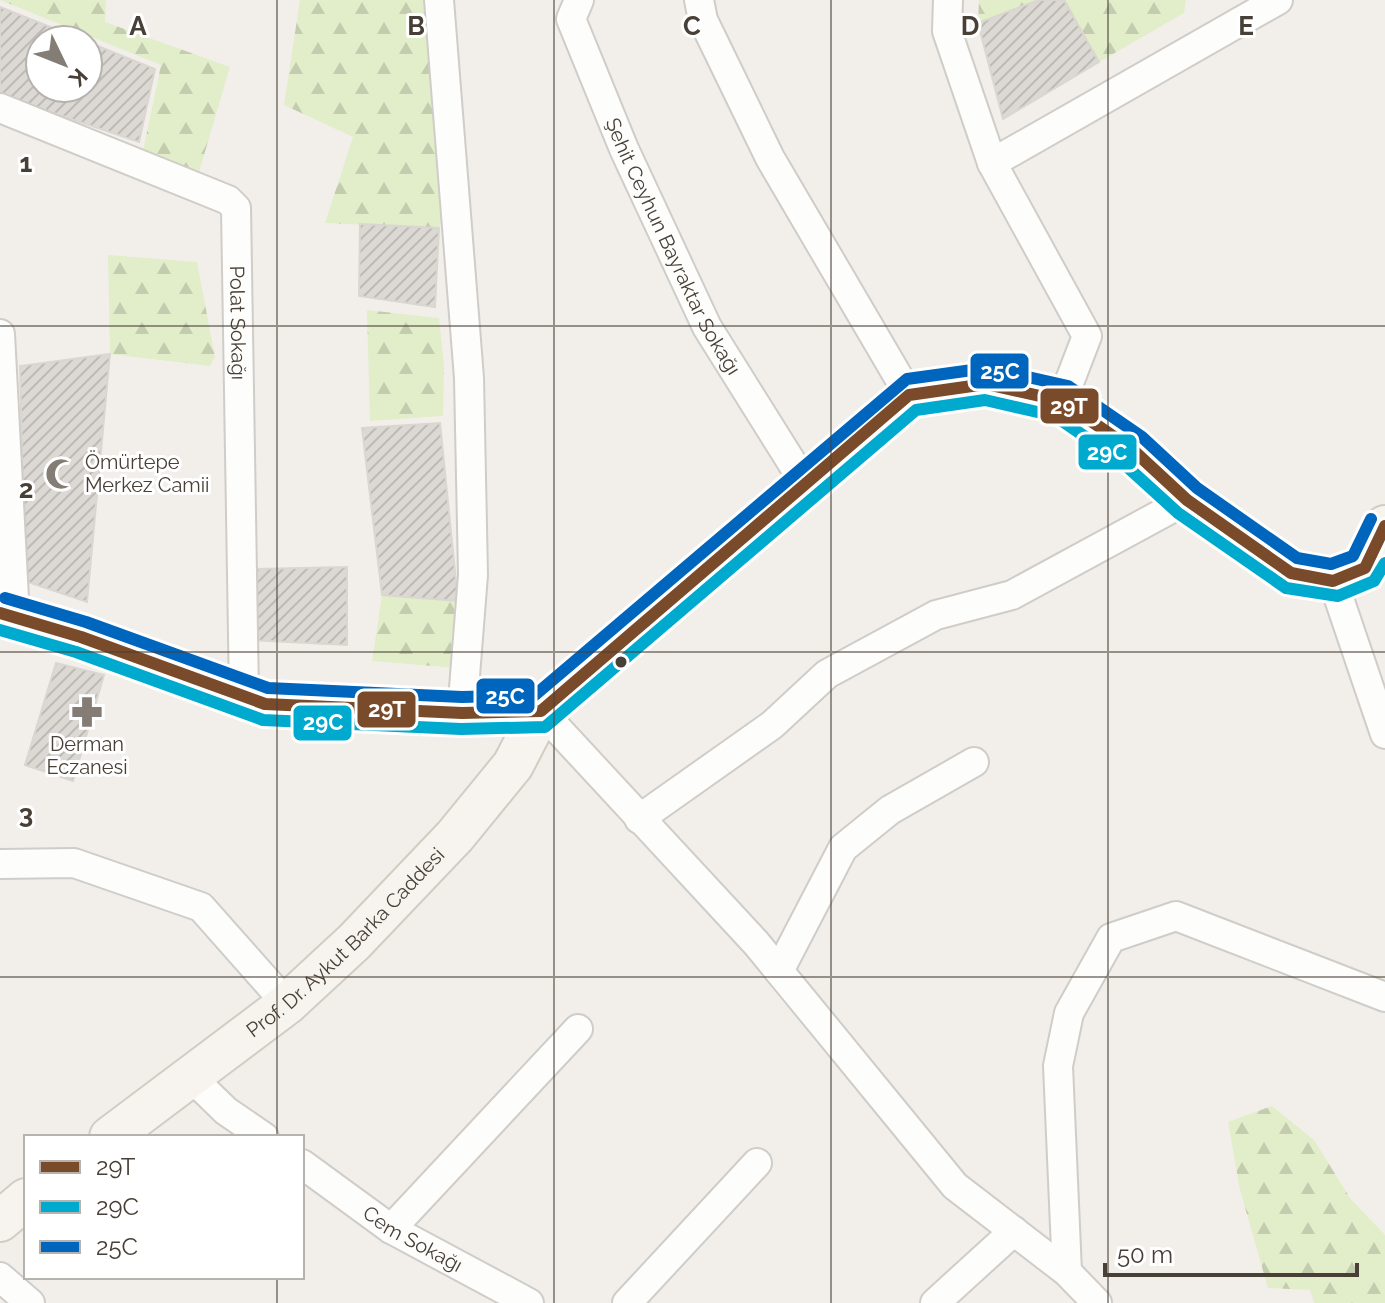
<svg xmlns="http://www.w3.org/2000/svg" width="1385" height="1303" font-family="Raleway,sans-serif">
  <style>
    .forest { fill: url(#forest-firs) }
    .building { fill: url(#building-hatch); stroke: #dad6d0; stroke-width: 2 }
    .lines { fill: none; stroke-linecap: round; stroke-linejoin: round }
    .street-casing { stroke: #d0cdc8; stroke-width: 32 }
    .secondary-casing { stroke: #d2ccc2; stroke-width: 44 }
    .street { stroke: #fdfdfc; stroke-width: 28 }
    .secondary { stroke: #f7f4ef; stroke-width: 40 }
    .bus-1-casing { stroke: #fff; stroke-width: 18 }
    .bus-2-casing { stroke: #fff; stroke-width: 18 }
    .bus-3-casing { stroke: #fff; stroke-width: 18 }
    .bus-1 { stroke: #7a4b2a; stroke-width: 12 }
    .bus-2 { stroke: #00a9ce; stroke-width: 12 }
    .bus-3 { stroke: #0065bd; stroke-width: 12 }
    .grid { fill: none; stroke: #484036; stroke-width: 2; stroke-opacity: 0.55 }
    .bus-dot { fill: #484036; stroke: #fff; stroke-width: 3 }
    .labels { text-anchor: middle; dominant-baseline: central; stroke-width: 6; stroke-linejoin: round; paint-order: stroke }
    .street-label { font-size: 20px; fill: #484036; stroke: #fff }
    .poi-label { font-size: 20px; fill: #484036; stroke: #fff; text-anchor: start }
    .grid-label { font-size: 26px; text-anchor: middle; font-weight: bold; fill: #484036; stroke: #fff; stroke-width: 6; stroke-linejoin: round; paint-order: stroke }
    .line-badge { stroke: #fff; stroke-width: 3 }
    .badge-label { font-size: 22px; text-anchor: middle; font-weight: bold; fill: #fff }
  </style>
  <defs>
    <pattern id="forest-firs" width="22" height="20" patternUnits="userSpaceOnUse" patternTransform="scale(2)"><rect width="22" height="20" fill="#e2edca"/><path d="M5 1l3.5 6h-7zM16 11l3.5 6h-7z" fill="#c3ccae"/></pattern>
    <pattern id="building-hatch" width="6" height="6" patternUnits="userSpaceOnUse" patternTransform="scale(2)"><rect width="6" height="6" fill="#dcd8d3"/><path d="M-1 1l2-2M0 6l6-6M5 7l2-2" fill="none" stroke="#bebab6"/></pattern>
  </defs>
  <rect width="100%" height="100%" fill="#f2efeb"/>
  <!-- forest -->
  <path class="forest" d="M 0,0 L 106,0 L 105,22 L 230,67 L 197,179 L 143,151 L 161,65 Z
    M 300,0 L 423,0 L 442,217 L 439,228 L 325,223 L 353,137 L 284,105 Z
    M 979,0 L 1039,0 L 978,23 Z
    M 1064,0 L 1186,0 L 1184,13 L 1099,62 Z
    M 108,255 L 197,262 L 215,357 L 210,366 L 110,354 Z
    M 367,310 L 439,318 L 444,365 L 443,416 L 370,421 Z
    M 382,595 L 458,601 L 457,668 L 372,661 Z
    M 1272,1106 L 1314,1140 L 1350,1198 L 1385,1235 L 1385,1303 L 1314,1303 L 1310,1290 L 1268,1288 L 1240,1190 L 1228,1122 Z"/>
  <!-- building -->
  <path class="building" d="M 1039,0 L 1064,0 L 1099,62 L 1003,119 L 978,23 Z
    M 0,7 L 83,40 L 40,40 L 40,88 L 88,88 L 88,42 L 155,69 L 139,142 L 0,95 Z
    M 360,224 L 439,228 L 435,307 L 359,296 Z
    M 110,354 L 87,602 L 25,581 L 20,366 Z
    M 440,423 L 458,601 L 382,595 L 362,428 Z
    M 347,567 L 347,645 L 249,640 L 256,569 Z
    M 56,663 L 104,675 L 73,781 L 25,765 Z"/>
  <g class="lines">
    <defs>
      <g id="street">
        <path d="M 439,0 L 469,378 L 473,575 L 462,713"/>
        <path id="s1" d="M 579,0 L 571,19 L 624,149 L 707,327 L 804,482"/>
        <path d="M 699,0 L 703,20 L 770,158 L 909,395"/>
        <path d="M 948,0 L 947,31 L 992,163 L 1087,336 L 1062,401"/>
        <path id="s2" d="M 0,108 L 228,200 L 236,208 L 244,696"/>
        <path d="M 992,163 L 1278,0"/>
        <path d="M 0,334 L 15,617"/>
        <path d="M 1333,581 L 1385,734"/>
        <path d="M 541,711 L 756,943 L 955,1186 L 1067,1272 L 1097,1303"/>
        <path d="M 639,819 L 772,725 L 827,674 L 936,615 L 1012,595 L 1187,500"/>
        <path d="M 0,864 L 74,863 L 201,907 L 287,1004"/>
        <path d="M 779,971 L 843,848 L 890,810 L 974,762"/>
        <path d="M 192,1078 L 226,1111 L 264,1137"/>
        <path id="s3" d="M 302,1164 L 391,1229 L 529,1303"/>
        <path d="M 391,1229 L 578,1029"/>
        <path d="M 1067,1272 L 1058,1066 L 1069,1013 L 1111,938 L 1176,916 L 1385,997"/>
        <path d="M 0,1277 L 30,1303"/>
        <path d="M 627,1303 L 757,1163"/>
        <path d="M 935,1303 L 1014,1231"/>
      </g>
      <g id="secondary">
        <path d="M 0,613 L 81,637 L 265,704 L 462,713 L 541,711 L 909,395 L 986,384 L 1062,401 L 1133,450 L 1187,500 L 1291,573 L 1333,581 L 1365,568 L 1385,526"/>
        <path id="s4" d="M 110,1137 L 287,1004 L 354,942 L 455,836 L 513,765 L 541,711"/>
        <path d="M 0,1221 L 26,1199"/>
      </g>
    </defs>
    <!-- street casing -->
    <use href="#street" class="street-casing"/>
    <!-- secondary casing -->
    <use href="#secondary" class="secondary-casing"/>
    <!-- street -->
    <use href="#street" class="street"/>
    <!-- secondary -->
    <use href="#secondary" class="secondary"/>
    <defs>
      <path id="bus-1" d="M 0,613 L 81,637 L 265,704 L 462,713 L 541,711 L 909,395 L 986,384 L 1062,401 L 1133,450 L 1187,500 L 1291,573 L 1333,581 L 1365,568 L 1385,526"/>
      <path id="bus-2" d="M 0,630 L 76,652 L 263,720 L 461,729 L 545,727 L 916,410 L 985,400 L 1055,416 L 1123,463 L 1178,513 L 1286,588 L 1338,596 L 1374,581 L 1385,563"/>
      <path id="bus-3" d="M 5,598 L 86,622 L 268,688 L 462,697 L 535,695 L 907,379 L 987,368 L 1068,386 L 1142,437 L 1197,488 L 1297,558 L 1331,564 L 1353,556 L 1371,519"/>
    </defs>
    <!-- bus-1 casing -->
    <use href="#bus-1" class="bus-1-casing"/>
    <!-- bus-2 casing -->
    <use href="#bus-2" class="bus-2-casing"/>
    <!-- bus-3 casing -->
    <use href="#bus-3" class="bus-3-casing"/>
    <!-- bus-1 -->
    <use href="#bus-1" class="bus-1"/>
    <!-- bus-2 -->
    <use href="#bus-2" class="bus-2"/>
    <!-- bus-3 -->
    <use href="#bus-3" class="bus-3"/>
  </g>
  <!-- grid -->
  <path class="grid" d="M 277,0 L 277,1137M 554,0 L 554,1303M 831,0 L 831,1303M 1108,0 L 1108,1303M 0,326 L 1385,326M 0,652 L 1385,652M 0,977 L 1385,977M 277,1277 L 277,1303"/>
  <!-- icons -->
  <defs>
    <symbol id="mosque-bare" viewBox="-9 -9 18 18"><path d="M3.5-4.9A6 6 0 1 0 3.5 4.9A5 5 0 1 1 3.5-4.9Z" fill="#847d75" stroke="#fff" stroke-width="2.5" paint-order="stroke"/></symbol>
    <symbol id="pharmacy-bare" viewBox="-9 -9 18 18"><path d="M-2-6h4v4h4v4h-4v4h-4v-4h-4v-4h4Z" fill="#847d75" stroke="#fff" stroke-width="2.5" paint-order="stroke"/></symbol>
  </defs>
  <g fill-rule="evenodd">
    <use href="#mosque-bare" x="39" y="452" width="44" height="44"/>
    <use href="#pharmacy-bare" x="65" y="690" width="44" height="44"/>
  </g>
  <!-- markers -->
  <circle class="bus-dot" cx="621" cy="662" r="7"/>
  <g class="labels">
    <!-- street labels -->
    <g class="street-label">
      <text stroke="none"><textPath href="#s1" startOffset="270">Şehit Ceyhun Bayraktar Sokağı</textPath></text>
      <text stroke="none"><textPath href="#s2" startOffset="372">Polat Sokağı</textPath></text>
      <text stroke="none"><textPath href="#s4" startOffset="306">Prof. Dr. Aykut Barka Caddesi</textPath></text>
      <text stroke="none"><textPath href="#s3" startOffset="134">Cem Sokağı</textPath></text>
    </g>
    <!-- poi labels -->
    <g class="poi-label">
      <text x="85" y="462">Ömürtepe<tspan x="85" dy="23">Merkez Camii</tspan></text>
      <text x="87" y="744" text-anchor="middle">Derman<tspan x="87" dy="23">Eczanesi</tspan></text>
    </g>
  </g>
  <g class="grid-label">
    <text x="138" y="35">A</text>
    <text x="416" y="35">B</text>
    <text x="692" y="35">C</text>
    <text x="970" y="35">D</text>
    <text x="1246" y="35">E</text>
    <text x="26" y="172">1</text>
    <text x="26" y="498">2</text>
    <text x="26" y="823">3</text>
  </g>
  <g class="line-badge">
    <rect x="969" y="352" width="61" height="38" rx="8" fill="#0065bd"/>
    <rect x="1039" y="387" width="61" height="38" rx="8" fill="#7a4b2a"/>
    <rect x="1077" y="433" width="61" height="38" rx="8" fill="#00a9ce"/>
    <rect x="475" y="677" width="61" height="38" rx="8" fill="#0065bd"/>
    <rect x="356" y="690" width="61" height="39" rx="8" fill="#7a4b2a"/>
    <rect x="292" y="704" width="61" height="38" rx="8" fill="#00a9ce"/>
  </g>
  <g class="badge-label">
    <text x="1000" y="379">25C</text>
    <text x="1069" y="414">29T</text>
    <text x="1107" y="460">29C</text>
    <text x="505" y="704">25C</text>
    <text x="387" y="717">29T</text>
    <text x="323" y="730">29C</text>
  </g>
  <!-- legend -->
  <rect x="24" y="1135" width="280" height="144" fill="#ffffff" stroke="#b6b3af" stroke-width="2"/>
  <rect x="40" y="1161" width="40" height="12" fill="#7a4b2a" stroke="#b6b3af" stroke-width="2"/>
  <text x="96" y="1175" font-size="24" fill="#484036">29T</text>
  <rect x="40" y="1201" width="40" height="12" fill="#00a9ce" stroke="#b6b3af" stroke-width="2"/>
  <text x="96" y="1215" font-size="24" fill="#484036">29C</text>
  <rect x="40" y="1241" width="40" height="12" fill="#0065bd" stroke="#b6b3af" stroke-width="2"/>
  <text x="96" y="1255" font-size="24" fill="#484036">25C</text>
  <!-- north arrow -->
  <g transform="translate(64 64) rotate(133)"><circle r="38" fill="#ffffff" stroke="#b6b3af" stroke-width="2"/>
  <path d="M0-6L14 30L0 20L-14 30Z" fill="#847d75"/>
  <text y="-12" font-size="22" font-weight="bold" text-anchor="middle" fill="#484036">K</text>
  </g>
  <!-- scale -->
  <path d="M1105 1263v12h252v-12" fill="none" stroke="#484036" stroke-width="4"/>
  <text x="1117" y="1263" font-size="24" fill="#484036" stroke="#ffffff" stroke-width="6" paint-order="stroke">50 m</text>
</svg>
